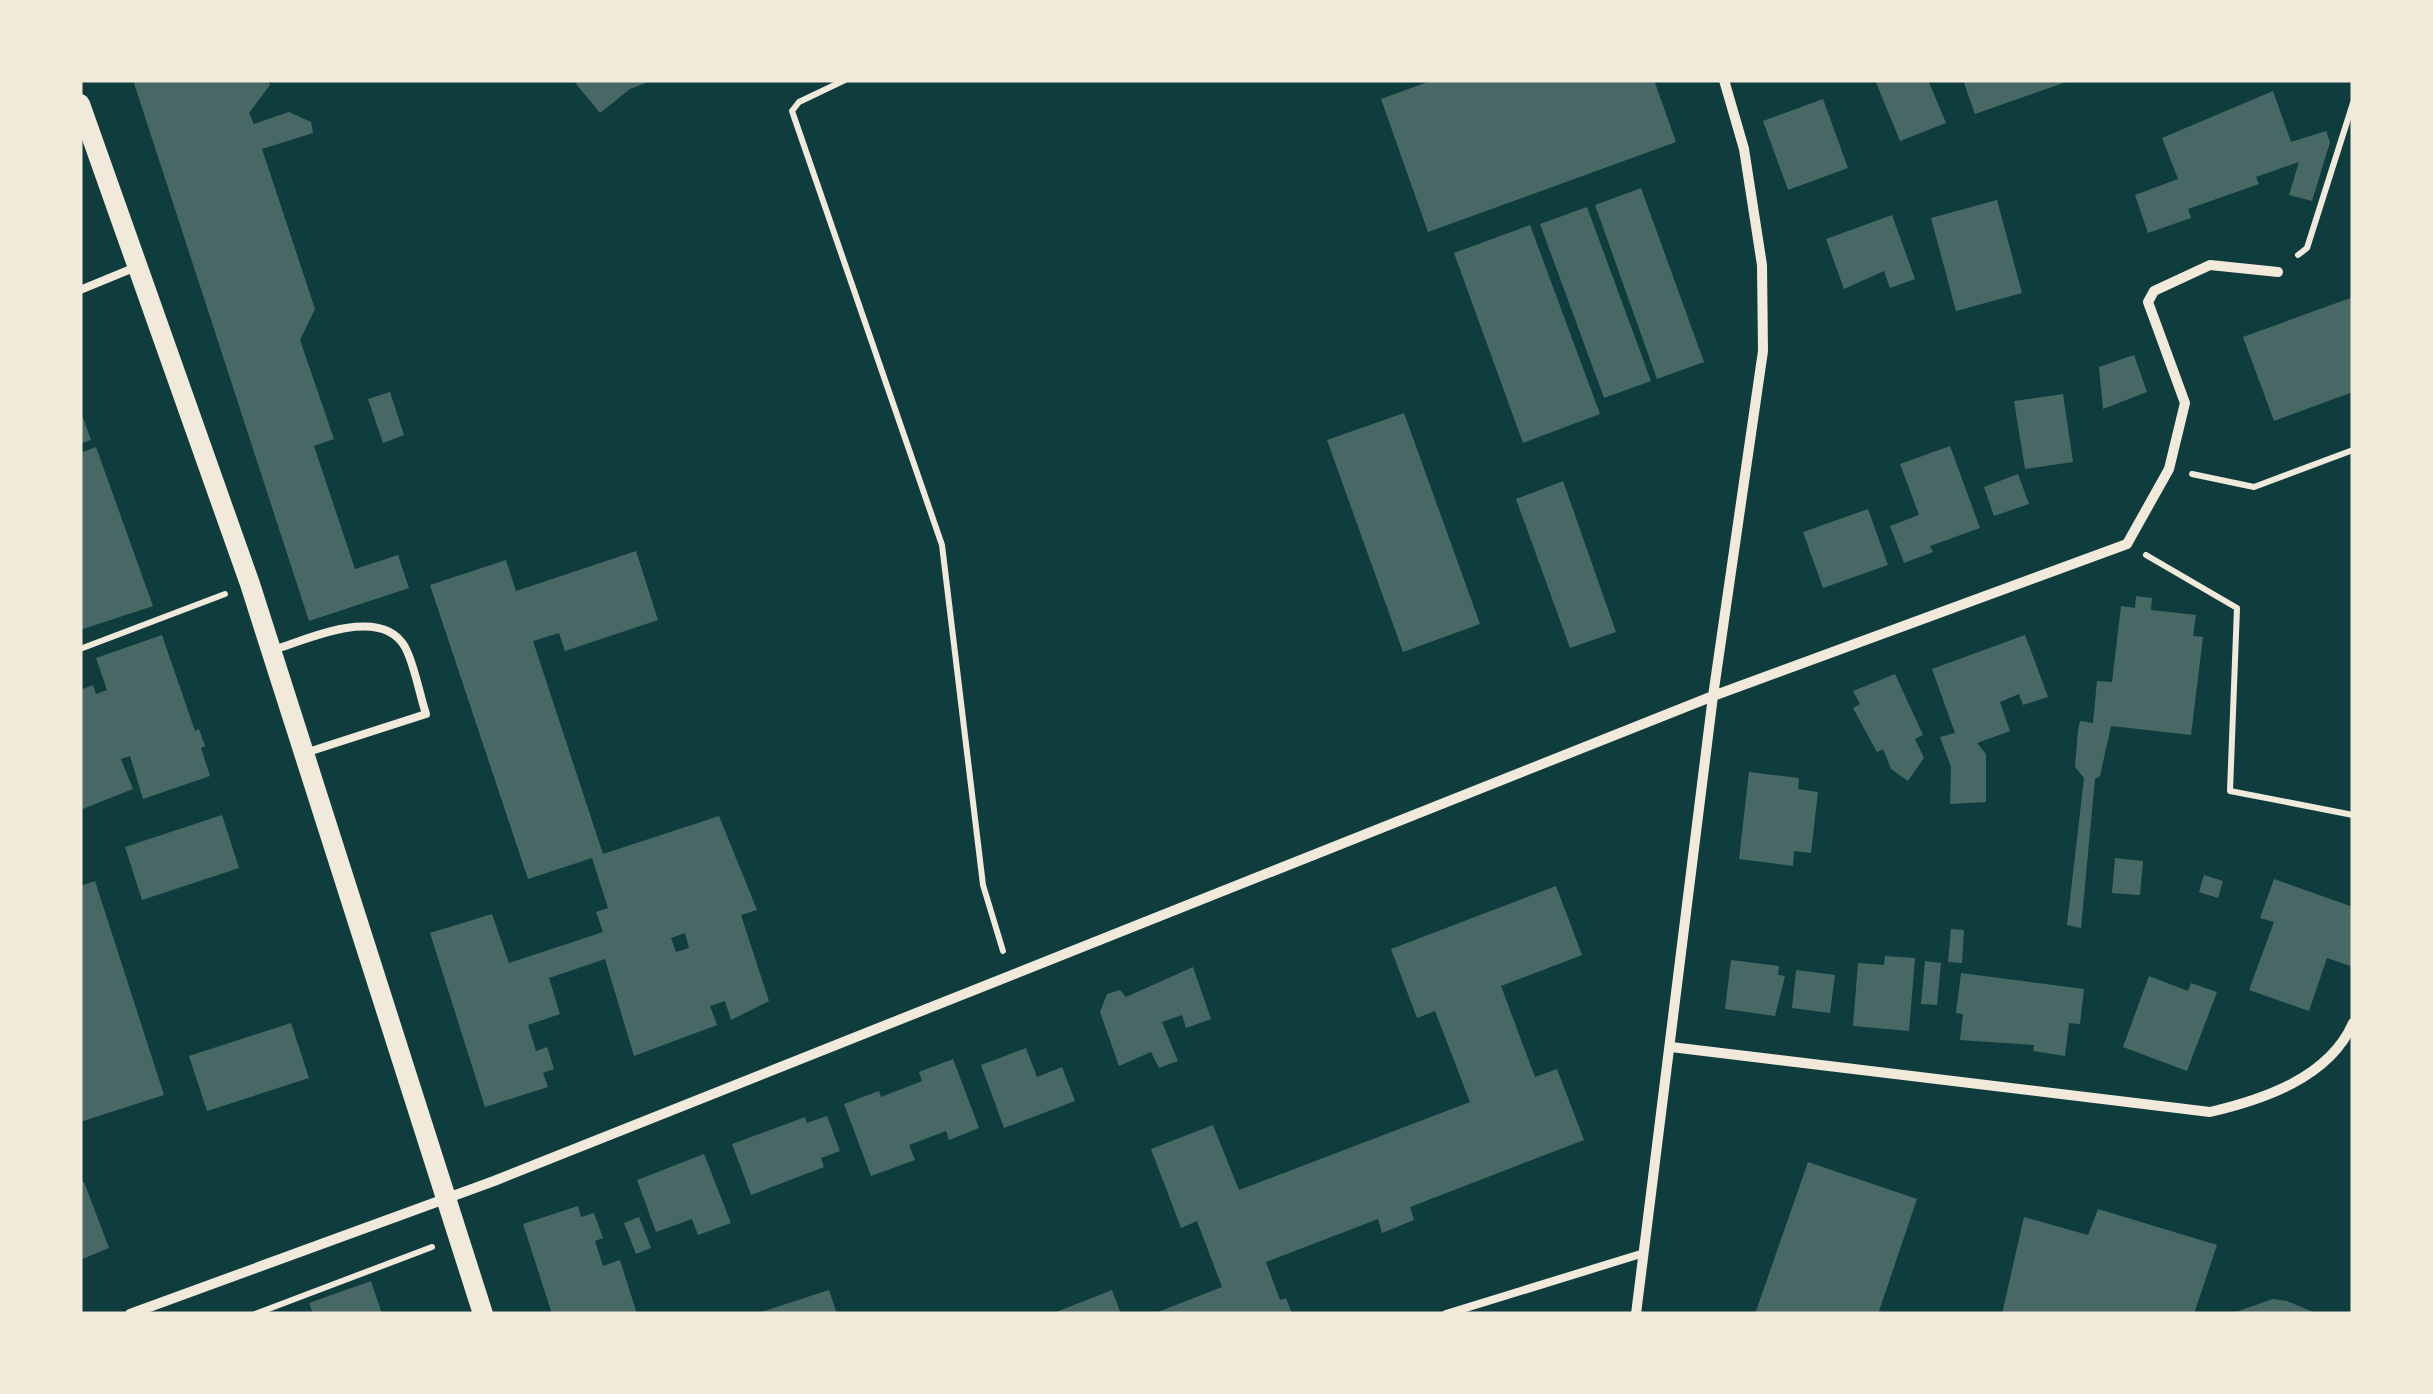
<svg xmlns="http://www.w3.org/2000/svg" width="2433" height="1394" font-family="'Fira Sans Condensed',sans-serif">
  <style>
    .building { fill: #486865; fill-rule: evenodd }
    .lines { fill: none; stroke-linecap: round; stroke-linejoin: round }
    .path { stroke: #f1e9da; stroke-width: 6 }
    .service { stroke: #f1e9da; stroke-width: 8 }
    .minor { stroke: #f1e9da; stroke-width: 10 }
    .secondary { stroke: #f1e9da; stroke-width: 20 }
  </style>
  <rect width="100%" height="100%" fill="#0f3d3e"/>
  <!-- building -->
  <path class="building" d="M 133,80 L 268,80 L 270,85 L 249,113 L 254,124 L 289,112 L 311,122 L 313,133 L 262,149 L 315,309 L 300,340 L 334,439 L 314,446 L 355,569 L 398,555 L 409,588 L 309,621 Z
    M 573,80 L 653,80 L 630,89 L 600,113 Z
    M 1433,80 L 1654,80 L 1676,142 L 1428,232 L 1381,99 Z
    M 1875,80 L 1928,80 L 1946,123 L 1900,141 Z
    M 1963,80 L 2069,80 L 2069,81 L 1975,114 Z
    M 2273,91 L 2291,142 L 2326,131 L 2330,142 L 2312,201 L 2289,195 L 2299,162 L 2256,177 L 2259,184 L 2188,209 L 2191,218 L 2148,233 L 2135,195 L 2178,179 L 2162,138 Z
    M 1823,99 L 1848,168 L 1788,190 L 1763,121 Z
    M 1641,188 L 1704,362 L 1657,379 L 1595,205 Z
    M 1997,200 L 2022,293 L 1956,311 L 1931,218 Z
    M 1587,207 L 1651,381 L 1604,398 L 1540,224 Z
    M 1892,215 L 1915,279 L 1890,288 L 1884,271 L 1844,289 L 1826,239 Z
    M 1530,225 L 1600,414 L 1523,443 L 1454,253 Z
    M 2353,297 L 2353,392 L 2274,421 L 2243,337 Z
    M 2134,355 L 2147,392 L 2103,409 L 2099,367 Z
    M 390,392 L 404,435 L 383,443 L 368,399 Z
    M 2063,394 L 2073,462 L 2025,469 L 2014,401 Z
    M 80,409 L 91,440 L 80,444 Z
    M 1404,413 L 1480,624 L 1403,652 L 1327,440 Z
    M 1950,446 L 1980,528 L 1930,546 L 1933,552 L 1904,563 L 1890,526 L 1919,515 L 1900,464 Z
    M 96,447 L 153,606 L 80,630 L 80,453 Z
    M 2018,474 L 2029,504 L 1994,516 L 1984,487 Z
    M 1563,481 L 1616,632 L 1570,648 L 1516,499 Z
    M 1868,509 L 1888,565 L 1823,588 L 1803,532 Z
    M 636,551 L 658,620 L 565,651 L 559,633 L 533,641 L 603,854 L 719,816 L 757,910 L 741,915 L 769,1001 L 731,1020 L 725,1001 L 710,1006 L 717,1025 L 634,1056 L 605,959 L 549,978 L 560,1014 L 528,1025 L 536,1051 L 547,1047 L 554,1069 L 543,1073 L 548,1087 L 485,1107 L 430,933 L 492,914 L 509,963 L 603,932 L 596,912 L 608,908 L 592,858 L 528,879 L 430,585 L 506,560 L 516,591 ZM 685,933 L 689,948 L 676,952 L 671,938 Z
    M 2136,596 L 2152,598 L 2151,610 L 2196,615 L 2193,636 L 2203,637 L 2191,735 L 2111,726 L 2100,776 L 2095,779 L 2081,928 L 2067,925 L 2084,778 L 2075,767 L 2078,730 L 2080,721 L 2093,723 L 2097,681 L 2112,682 L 2121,606 L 2135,608 Z
    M 162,635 L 195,731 L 199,729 L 205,746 L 201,748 L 210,776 L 143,799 L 130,756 L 121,759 L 133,789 L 80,810 L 80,690 L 93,685 L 96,694 L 107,690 L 96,658 Z
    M 2025,635 L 2048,697 L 2023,705 L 2019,694 L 2000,702 L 2010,731 L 1977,743 L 1986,754 L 1986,802 L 1950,804 L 1951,767 L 1940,737 L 1955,733 L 1932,669 Z
    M 1895,674 L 1923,735 L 1915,739 L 1924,758 L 1908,781 L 1891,769 L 1883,749 L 1877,752 L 1853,708 L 1860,704 L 1853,691 Z
    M 1749,772 L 1799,778 L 1798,789 L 1818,792 L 1811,853 L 1794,851 L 1793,866 L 1739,859 Z
    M 222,815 L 239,868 L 142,900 L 125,847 Z
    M 2115,858 L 2143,861 L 2140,895 L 2112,893 Z
    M 2204,875 L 2223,881 L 2218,898 L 2199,892 Z
    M 2274,879 L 2353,907 L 2353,967 L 2327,958 L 2309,1011 L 2249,990 L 2274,922 L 2260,918 Z
    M 95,881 L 164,1095 L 80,1122 L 80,886 Z
    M 1556,886 L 1582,955 L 1501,986 L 1535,1077 L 1557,1069 L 1584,1140 L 1410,1207 L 1414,1220 L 1382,1233 L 1378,1219 L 1266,1262 L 1280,1300 L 1286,1298 L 1292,1314 L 1153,1314 L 1222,1287 L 1197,1221 L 1181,1228 L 1151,1149 L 1213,1125 L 1239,1190 L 1470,1102 L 1435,1011 L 1417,1018 L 1391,949 Z
    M 1951,929 L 1964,930 L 1962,963 L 1948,962 Z
    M 1885,956 L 1915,958 L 1909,1031 L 1853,1026 L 1858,963 L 1884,965 Z
    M 1731,960 L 1779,966 L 1778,975 L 1785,976 L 1775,1016 L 1725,1009 Z
    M 1925,961 L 1941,963 L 1937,1005 L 1921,1004 Z
    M 1193,967 L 1211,1019 L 1186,1028 L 1182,1015 L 1162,1022 L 1178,1061 L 1159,1068 L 1151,1052 L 1119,1066 L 1100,1012 L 1107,994 L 1120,990 L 1126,997 Z
    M 1796,970 L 1835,975 L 1830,1013 L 1792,1008 Z
    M 1961,973 L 2084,989 L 2080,1024 L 2069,1023 L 2065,1056 L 2033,1051 L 2034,1045 L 1960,1040 L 1963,1014 L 1956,1013 Z
    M 2149,976 L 2188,991 L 2191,983 L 2217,992 L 2187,1071 L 2123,1047 Z
    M 291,1023 L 309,1078 L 207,1111 L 189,1056 Z
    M 1026,1048 L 1037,1077 L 1062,1067 L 1075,1101 L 1004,1128 L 981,1065 Z
    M 953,1059 L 979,1128 L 949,1140 L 946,1131 L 909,1145 L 915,1160 L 871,1176 L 844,1104 L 879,1091 L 881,1097 L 922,1081 L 919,1072 Z
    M 827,1116 L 840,1151 L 821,1158 L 824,1167 L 751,1195 L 732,1144 L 805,1117 L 807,1123 Z
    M 704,1154 L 731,1223 L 698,1235 L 692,1219 L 656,1232 L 637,1180 Z
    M 1808,1162 L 1917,1199 L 1878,1314 L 1755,1314 Z
    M 84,1182 L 109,1248 L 80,1260 L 80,1183 Z
    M 578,1206 L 581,1217 L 594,1213 L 603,1238 L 595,1241 L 603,1266 L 620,1260 L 637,1314 L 552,1314 L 523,1224 Z
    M 2098,1209 L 2217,1245 L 2194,1314 L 2002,1314 L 2024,1217 L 2088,1235 Z
    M 639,1217 L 651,1248 L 636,1254 L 624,1223 Z
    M 371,1281 L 382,1314 L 313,1314 L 309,1303 Z
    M 829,1290 L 837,1314 L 758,1314 L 758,1313 Z
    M 1112,1290 L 1121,1314 L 1051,1314 Z
    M 2273,1299 L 2287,1301 L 2318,1314 L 2230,1314 Z"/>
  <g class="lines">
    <!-- path -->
    <path class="path" d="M 845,80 L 799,102 L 792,111 L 942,545 L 983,885 L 1003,951
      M 2298,255 L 2307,248 L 2353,103
      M 2192,474 L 2254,487 L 2353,450
      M 2146,555 L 2237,608 L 2230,791 L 2353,815
      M 80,649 L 225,594
      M 255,1314 L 432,1247"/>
    <!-- service -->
    <path class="service" d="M 80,290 L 136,267
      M 273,650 C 307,640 381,604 405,647 C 415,666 419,693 426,714 L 308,752
      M 1446,1314 L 1644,1253"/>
    <!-- minor -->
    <path class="minor" d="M 1671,1047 L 2210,1112 C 2262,1100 2329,1078 2353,1023
      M 130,1314 L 494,1181 L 1713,696 L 2127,544 L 2169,469 L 2185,403 L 2148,302 L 2154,291 L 2210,265 L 2278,272
      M 1636,1314 L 1713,696 L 1763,351 L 1762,265 L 1744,149 L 1724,80"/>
    <!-- secondary -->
    <path class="secondary" d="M 80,104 L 250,584 L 483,1314"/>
  </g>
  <!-- border -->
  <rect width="2433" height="1394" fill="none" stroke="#f1e9da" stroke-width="165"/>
</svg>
